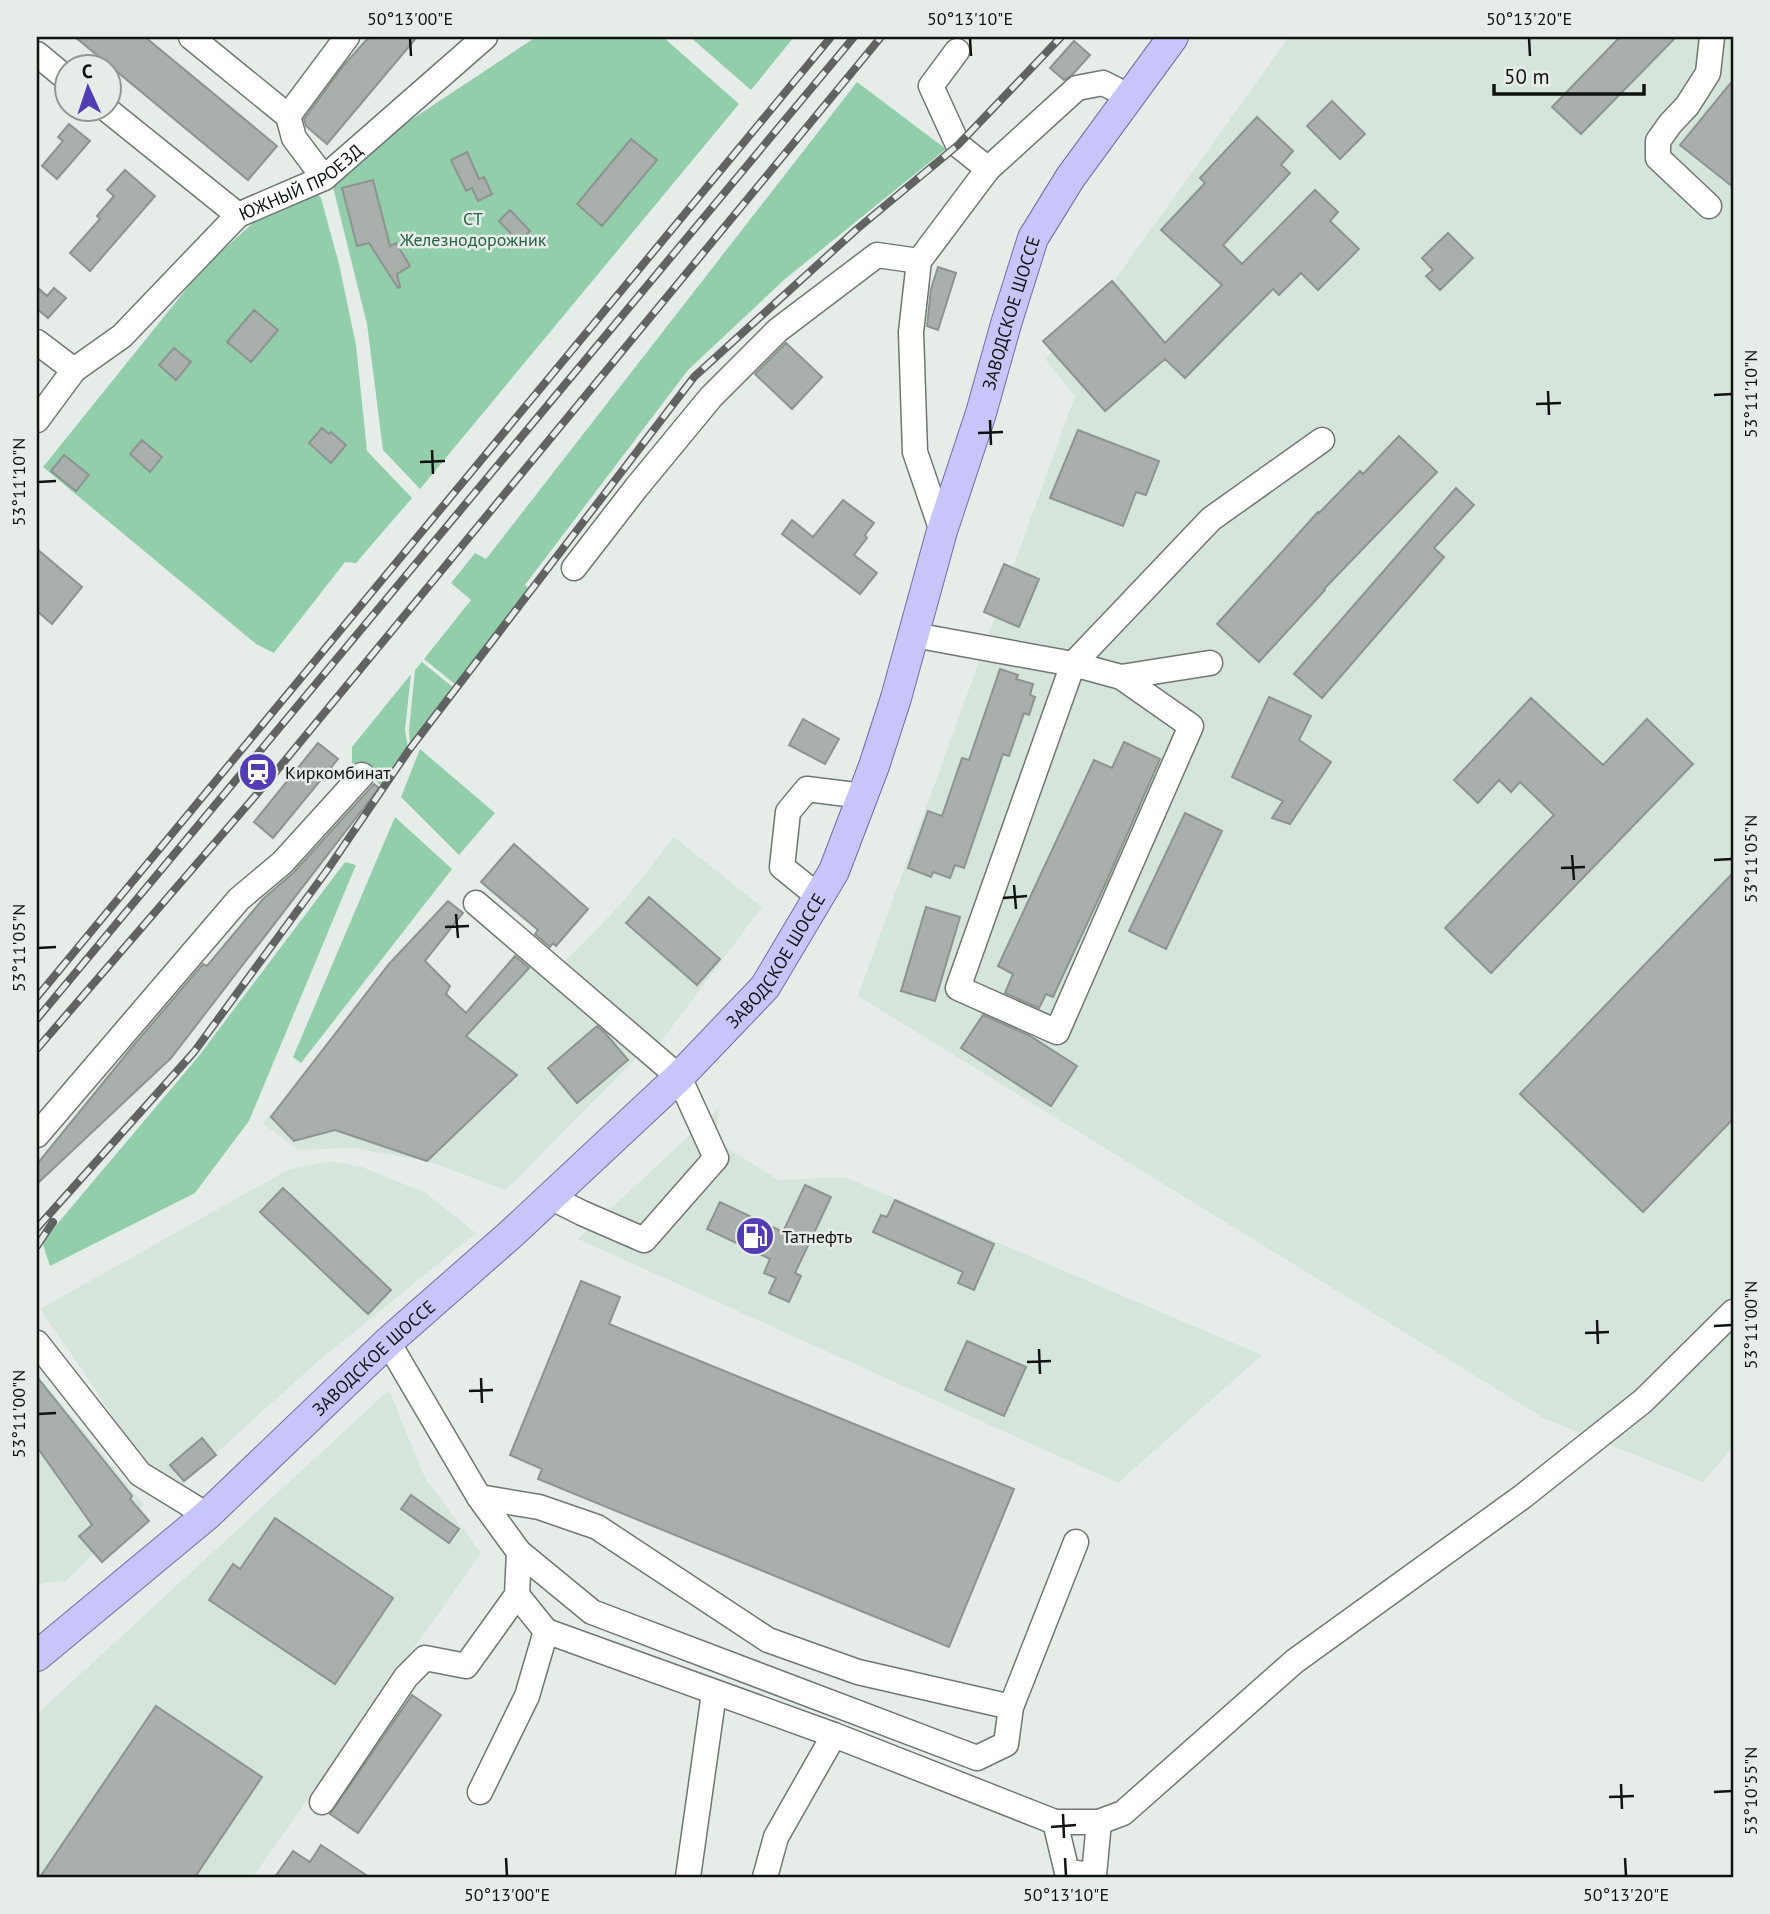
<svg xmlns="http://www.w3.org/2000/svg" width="1770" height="1914" font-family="'PT Sans',sans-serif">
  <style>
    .built { fill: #d6e5db }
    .green { fill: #92ceab }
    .building { fill: #a9b0ab; stroke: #8d9490; stroke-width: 2 }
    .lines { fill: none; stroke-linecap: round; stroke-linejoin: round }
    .minor-casing { stroke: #707672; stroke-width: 27 }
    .major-casing { stroke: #6f6da7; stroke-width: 32 }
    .minor { stroke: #fff; stroke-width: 24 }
    .major { stroke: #c7c5fa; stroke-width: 30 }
    .rail-casing { stroke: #606361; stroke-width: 8 }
    .rail { stroke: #e6ede9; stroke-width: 5; stroke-dasharray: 16; stroke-linecap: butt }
    .ticks { fill: none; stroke: #111312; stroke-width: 2.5 }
    .labels { text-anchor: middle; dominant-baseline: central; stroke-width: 5; stroke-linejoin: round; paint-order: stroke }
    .street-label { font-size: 18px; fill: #111312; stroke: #e6ede9 }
    .park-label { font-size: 18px; fill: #276344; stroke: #e6ede9 }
    .poi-label { font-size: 18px; fill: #111312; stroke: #e6ede9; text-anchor: start }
    .neatline { fill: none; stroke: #111312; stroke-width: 2.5 }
    .ticks-label { font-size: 18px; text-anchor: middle; fill: #111312 }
  </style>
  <rect width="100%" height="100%" fill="#e6ede9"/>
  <!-- built -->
  <path class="built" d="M 1289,37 L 1733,37 L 1733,1447 L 1703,1482 L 1545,1419 L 858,996 L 1075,396 L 1045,359 L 1088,317 Z
    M 674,837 L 762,907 L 654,1051 L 561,965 L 623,902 Z
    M 537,960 L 639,1055 L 506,1190 L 427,1161 L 354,1148 L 299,1150 L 263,1124 L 389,964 L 466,1036 Z
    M 719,1108 L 715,1140 L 778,1180 L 844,1177 L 1262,1355 L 1118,1483 L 578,1239 Z
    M 332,1161 L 362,1167 L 426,1193 L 476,1233 L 316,1363 L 181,1485 L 135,1454 L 96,1390 L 40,1309 L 289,1169 Z
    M 37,1374 L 144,1505 L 66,1581 L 43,1583 L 37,1588 Z
    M 389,1390 L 425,1478 L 481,1553 L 253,1877 L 37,1877 L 37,1714 Z"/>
  <!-- green -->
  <path class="green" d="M 536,37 L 663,37 L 739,104 L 420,489 L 383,450 L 367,324 L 332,183 L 364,151 Z
    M 690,37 L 794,37 L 751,90 Z
    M 857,82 L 946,149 L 785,279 L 688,370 L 525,585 L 529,589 L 456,685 L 424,659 L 471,600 L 451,583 L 475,553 L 486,559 Z
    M 315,191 L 321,198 L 339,264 L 356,345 L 367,451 L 412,498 L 356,563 L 345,562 L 274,653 L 256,644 L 43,467 L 204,267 L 263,214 Z
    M 422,662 L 454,688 L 410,746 L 409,730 L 415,670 Z
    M 411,674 L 405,730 L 408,748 L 382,786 L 352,763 L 352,747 Z
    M 420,749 L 495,813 L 459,855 L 401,797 Z
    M 395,817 L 452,869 L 301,1063 L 293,1057 Z
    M 345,862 L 356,865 L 249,1121 L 195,1193 L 50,1266 L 42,1242 L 198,1057 Z"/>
  <!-- building -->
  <path class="building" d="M 75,37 L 145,37 L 277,146 L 248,180 Z
    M 369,37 L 417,37 L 327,144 L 306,126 L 304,119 L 344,65 Z
    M 1620,37 L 1676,37 L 1581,134 L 1552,107 Z
    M 1074,41 L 1090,55 L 1073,74 L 1064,80 L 1050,68 Z
    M 1733,80 L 1733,187 L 1680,145 Z
    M 1332,101 L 1365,134 L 1340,159 L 1307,126 Z
    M 1257,117 L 1293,151 L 1281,165 L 1290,173 L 1223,245 L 1242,264 L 1315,190 L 1338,212 L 1330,221 L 1359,249 L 1318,290 L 1301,273 L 1279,295 L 1273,289 L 1185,378 L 1165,359 L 1105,411 L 1043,341 L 1112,281 L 1165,343 L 1222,285 L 1161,230 L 1205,183 L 1200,178 Z
    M 69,124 L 90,141 L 57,179 L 42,166 L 63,141 L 58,137 Z
    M 631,139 L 657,160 L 602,226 L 577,204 Z
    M 467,152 L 479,179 L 484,177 L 492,194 L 478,201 L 472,188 L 466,191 L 451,160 Z
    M 125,170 L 155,196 L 90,271 L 70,253 L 100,219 L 97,216 L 114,196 L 107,190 Z
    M 373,180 L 390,246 L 396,243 L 410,266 L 397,274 L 400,287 L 398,288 L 369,243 L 357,246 L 342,188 Z
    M 510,210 L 530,231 L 519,242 L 499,221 Z
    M 1448,233 L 1473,258 L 1440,290 L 1426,276 L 1433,270 L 1422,258 Z
    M 938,267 L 956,273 L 938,330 L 927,326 L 931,289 Z
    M 37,287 L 47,296 L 54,288 L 66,298 L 48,318 L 37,309 Z
    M 254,310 L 278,330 L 251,362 L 227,342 Z
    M 786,343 L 822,377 L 792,409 L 755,374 Z
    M 174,348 L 191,362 L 176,380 L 159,365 Z
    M 322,428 L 329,434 L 331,432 L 346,445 L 331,463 L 309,443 Z
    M 1078,430 L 1159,461 L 1146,495 L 1136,492 L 1123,526 L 1050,498 Z
    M 1399,436 L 1437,472 L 1324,589 L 1325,590 L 1259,662 L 1217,624 L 1318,512 L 1319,513 L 1360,471 L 1363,474 Z
    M 142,440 L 162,457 L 150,472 L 130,454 Z
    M 64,455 L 89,475 L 76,491 L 51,471 Z
    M 1456,488 L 1474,505 L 1434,548 L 1444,557 L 1322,698 L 1294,674 Z
    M 843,500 L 874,523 L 865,535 L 867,538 L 854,555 L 877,573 L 860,594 L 782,534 L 792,520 L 813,537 Z
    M 37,549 L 82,587 L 52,624 L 37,611 Z
    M 1004,564 L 1039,579 L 1019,627 L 984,612 Z
    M 1000,669 L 1018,675 L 1016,679 L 1033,684 L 1030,695 L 1035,697 L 1029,715 L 1024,713 L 1009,756 L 1003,754 L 964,868 L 955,865 L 950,878 L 933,872 L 931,877 L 908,868 L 928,811 L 942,816 L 962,758 L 969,760 Z
    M 1269,697 L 1311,716 L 1299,740 L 1331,762 L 1290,824 L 1272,818 L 1283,801 L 1232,777 Z
    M 1531,698 L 1603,765 L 1647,719 L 1693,764 L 1491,973 L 1445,928 L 1554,815 L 1520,782 L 1511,792 L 1499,780 L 1478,803 L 1454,780 Z
    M 803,719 L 839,739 L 825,764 L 789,745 Z
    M 1124,742 L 1160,759 L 1105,885 L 1053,997 L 1046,994 L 1039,1008 L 1005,993 L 1013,974 L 998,966 L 1094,760 L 1112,768 Z
    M 318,743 L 338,759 L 273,838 L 254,822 Z
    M 374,784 L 379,788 L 171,1058 L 37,1184 L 37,1164 L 133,1046 L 203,964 L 207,966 L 263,899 L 293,873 Z
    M 1185,813 L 1222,831 L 1166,949 L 1129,931 Z
    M 514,844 L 588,909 L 556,946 L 553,943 L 550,947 L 535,934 L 538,930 L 481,882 Z
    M 1733,873 L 1733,1119 L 1643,1212 L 1520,1094 Z
    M 649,897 L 720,959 L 697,985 L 626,923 Z
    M 448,901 L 463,913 L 425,961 L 450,986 L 446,994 L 466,1013 L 515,956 L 529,968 L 466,1036 L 517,1075 L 427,1161 L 335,1130 L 294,1141 L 271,1117 L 389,964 Z
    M 926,907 L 960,917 L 935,1001 L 901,991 Z
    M 983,1015 L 1030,1036 L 1077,1066 L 1051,1106 L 961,1048 Z
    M 597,1026 L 606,1034 L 628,1060 L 577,1103 L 548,1068 Z
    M 805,1185 L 831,1197 L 795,1273 L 801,1276 L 789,1302 L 769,1293 L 776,1278 L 764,1273 L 770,1259 L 707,1229 L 720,1202 L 783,1232 Z
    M 283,1188 L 391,1290 L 368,1314 L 260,1212 Z
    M 895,1200 L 994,1244 L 974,1290 L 958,1283 L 963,1272 L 873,1232 L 881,1215 L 887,1217 Z
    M 581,1281 L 620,1297 L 609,1324 L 1014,1489 L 949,1647 L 538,1479 L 542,1469 L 510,1455 Z
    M 967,1341 L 1026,1367 L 1004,1416 L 945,1390 Z
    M 37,1377 L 132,1496 L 130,1499 L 149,1521 L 102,1562 L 79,1536 L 92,1525 L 37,1447 Z
    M 202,1438 L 216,1455 L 184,1481 L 170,1465 Z
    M 411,1495 L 459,1529 L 449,1543 L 401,1509 Z
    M 275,1518 L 393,1598 L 335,1684 L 209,1600 L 233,1564 L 240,1569 Z
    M 412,1695 L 441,1715 L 358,1833 L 330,1814 Z
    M 156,1706 L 262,1777 L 195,1877 L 40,1877 Z
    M 321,1845 L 369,1877 L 275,1877 L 293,1851 L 310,1862 Z"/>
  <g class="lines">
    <defs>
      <g id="minor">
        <path d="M 191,37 L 288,116 L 294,138 L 324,178"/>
        <path d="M 957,51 L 931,86 L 958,145 L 988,169"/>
        <path d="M 37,54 L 66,78"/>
        <path d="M 105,108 L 238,215"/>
        <path d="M 288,116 L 347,37"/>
        <path d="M 1709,206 L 1658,158 L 1658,141 L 1670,124 L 1687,106 L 1708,73 L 1712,37"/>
        <path d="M 37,342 L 74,370"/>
        <path id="s1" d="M 37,420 L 74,370 L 122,336 L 238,215 L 324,178 L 485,37"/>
        <path d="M 942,531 L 915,452 L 911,332 L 919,261 L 988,169 L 1077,88 L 1103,83 L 1129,96"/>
        <path d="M 574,568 L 636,488 L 711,397 L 778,330 L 877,255 L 919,261"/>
        <path d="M 914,635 L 1073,664 L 1121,677 L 1210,663"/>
        <path d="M 1121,677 L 1191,726 L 1057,1032 L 958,988 L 1073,664 L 1211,519 L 1322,440"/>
        <path d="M 819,897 L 782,867 L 788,812 L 807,789 L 863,796"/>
        <path d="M 476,903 L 679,1077 L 716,1158 L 644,1240 L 582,1213 L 550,1197"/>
        <path d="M 37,1135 L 239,899 L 282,863 L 362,775"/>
        <path d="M 388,1342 L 479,1497 L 519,1552 L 592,1612 L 977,1758 L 1006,1744 L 1011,1707 L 1076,1542"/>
        <path d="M 37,1343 L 140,1474 L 207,1515"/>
        <path d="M 479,1497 L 539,1507 L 597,1527 L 768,1640 L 858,1672 L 1011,1707"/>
        <path d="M 546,1631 L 834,1735"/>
        <path d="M 480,1792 L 527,1696 L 546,1631 L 517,1595"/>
        <path d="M 322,1802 L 406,1677 L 425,1658 L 466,1666 L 517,1595 L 519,1552"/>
        <path d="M 1094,1875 L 1099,1822"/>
        <path d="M 688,1877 L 714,1693"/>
        <path d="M 765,1877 L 776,1837 L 834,1735 L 1055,1822"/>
        <path d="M 1094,1877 L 1094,1875 L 1067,1872 L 1055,1822 L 1099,1822 L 1123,1813 L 1295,1661 L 1522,1497 L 1643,1401 L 1733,1312"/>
      </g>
      <g id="major">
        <path id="s2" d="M 37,1656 L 207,1515 L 388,1342 L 511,1234 L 679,1077 L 765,987 L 834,871 L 874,766 L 896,698 L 942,531 L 981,413 L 1006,324 L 1033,238 L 1070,178 L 1173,37"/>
      </g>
    </defs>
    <!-- minor casing -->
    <use href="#minor" class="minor-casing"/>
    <!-- major casing -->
    <use href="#major" class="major-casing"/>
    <!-- minor -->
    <use href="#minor" class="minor"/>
    <!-- major -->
    <use href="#major" class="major"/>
    <defs>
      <path id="rail" d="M 37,997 L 831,37
        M 37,1019 L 854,37
        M 37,1049 L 269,780 L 881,37
        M 37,1228 L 194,1052 L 328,869 L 409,750 L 694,377 L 857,229 L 958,145 L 1061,37
        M 37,1246 L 53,1222"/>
    </defs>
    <!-- rail casing -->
    <use href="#rail" class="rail-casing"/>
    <!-- rail -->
    <use href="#rail" class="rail"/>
  </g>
  <!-- ticks -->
  <path class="ticks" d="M 410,38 L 411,56M 970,38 L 971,56M 1529,38 L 1530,56M 1548,391 L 1549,415M 1714,395 L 1732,394M 1536,404 L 1561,403M 990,420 L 991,445M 978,433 L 1003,432M 432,450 L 433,474M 420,462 L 445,461M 38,482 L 56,481M 1572,855 L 1574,880M 1714,860 L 1732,859M 1561,868 L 1585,867M 1014,885 L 1016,909M 1003,898 L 1027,896M 456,914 L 458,938M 445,927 L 469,926M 38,948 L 56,947M 1597,1320 L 1598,1344M 1714,1326 L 1732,1325M 1585,1333 L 1609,1332M 1039,1349 L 1040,1374M 1027,1362 L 1051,1361M 481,1378 L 482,1403M 469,1391 L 493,1390M 38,1414 L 56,1413M 1621,1784 L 1622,1809M 1714,1792 L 1732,1791M 1609,1797 L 1634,1796M 1063,1814 L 1064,1838M 1051,1827 L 1076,1825M 506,1858 L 507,1876M 1065,1858 L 1066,1876M 1625,1858 L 1626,1876"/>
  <!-- icons -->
  <defs>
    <symbol id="station-disc" viewBox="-11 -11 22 22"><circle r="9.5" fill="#533db5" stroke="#e6ede9"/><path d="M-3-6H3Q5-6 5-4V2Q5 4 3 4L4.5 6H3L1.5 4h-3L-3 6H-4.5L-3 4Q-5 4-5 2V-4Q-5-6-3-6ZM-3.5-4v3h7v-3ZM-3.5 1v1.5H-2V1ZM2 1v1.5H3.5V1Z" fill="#fff"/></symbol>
    <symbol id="fuel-disc" viewBox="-11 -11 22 22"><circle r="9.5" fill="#533db5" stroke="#e6ede9"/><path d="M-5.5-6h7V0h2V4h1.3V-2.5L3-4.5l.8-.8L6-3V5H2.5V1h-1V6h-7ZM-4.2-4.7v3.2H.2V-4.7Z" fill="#fff"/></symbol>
  </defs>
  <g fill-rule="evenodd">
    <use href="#station-disc" x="236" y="750" width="44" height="44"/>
    <use href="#fuel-disc" x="733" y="1214" width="44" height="44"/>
  </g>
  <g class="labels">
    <!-- street labels -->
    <g class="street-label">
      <text stroke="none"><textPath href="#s1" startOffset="360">ЮЖНЫЙ ПРОЕЗД</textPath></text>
      <text stroke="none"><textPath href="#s2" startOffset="1710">ЗАВОДСКОЕ ШОССЕ</textPath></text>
      <text stroke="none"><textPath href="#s2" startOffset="1017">ЗАВОДСКОЕ ШОССЕ</textPath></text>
      <text stroke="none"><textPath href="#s2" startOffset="450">ЗАВОДСКОЕ ШОССЕ</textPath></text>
    </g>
    <!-- park labels -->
    <g class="park-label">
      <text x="473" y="218">СТ<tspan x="473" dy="21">Железнодорожник</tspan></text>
    </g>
    <!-- poi labels -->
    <g class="poi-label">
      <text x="285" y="772">Киркомбинат</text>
      <text x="782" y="1236">Татнефть</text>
    </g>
  </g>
  <!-- border -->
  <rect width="1770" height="1914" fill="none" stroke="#e6ede9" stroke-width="77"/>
  <!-- north arrow -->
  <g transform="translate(88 88) rotate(357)"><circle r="33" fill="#e6ede9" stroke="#919693" stroke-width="2"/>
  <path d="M0-5L12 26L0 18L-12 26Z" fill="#533db5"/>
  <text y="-10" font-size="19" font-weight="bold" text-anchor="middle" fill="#111312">С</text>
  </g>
  <!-- scale -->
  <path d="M1494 84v10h150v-10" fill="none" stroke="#111312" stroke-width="3.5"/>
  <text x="1504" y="84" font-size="21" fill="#111312" stroke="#e6ede9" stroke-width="5" paint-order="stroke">50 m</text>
  <rect x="38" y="38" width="1694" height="1838" class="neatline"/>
  <g class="ticks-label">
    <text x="410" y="25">50°13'00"E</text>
    <text x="970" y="25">50°13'10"E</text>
    <text x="1529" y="25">50°13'20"E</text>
    <text transform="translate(1751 394) rotate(-90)" y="6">53°11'10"N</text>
    <text transform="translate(19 482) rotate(-90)" y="6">53°11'10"N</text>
    <text transform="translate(1751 859) rotate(-90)" y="6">53°11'05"N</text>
    <text transform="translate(19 948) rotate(-90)" y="6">53°11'05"N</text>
    <text transform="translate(1751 1325) rotate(-90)" y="6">53°11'00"N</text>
    <text transform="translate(19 1414) rotate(-90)" y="6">53°11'00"N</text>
    <text transform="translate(1751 1791) rotate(-90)" y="6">53°10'55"N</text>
    <text x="507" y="1901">50°13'00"E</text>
    <text x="1066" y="1901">50°13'10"E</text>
    <text x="1626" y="1901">50°13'20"E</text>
  </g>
</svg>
